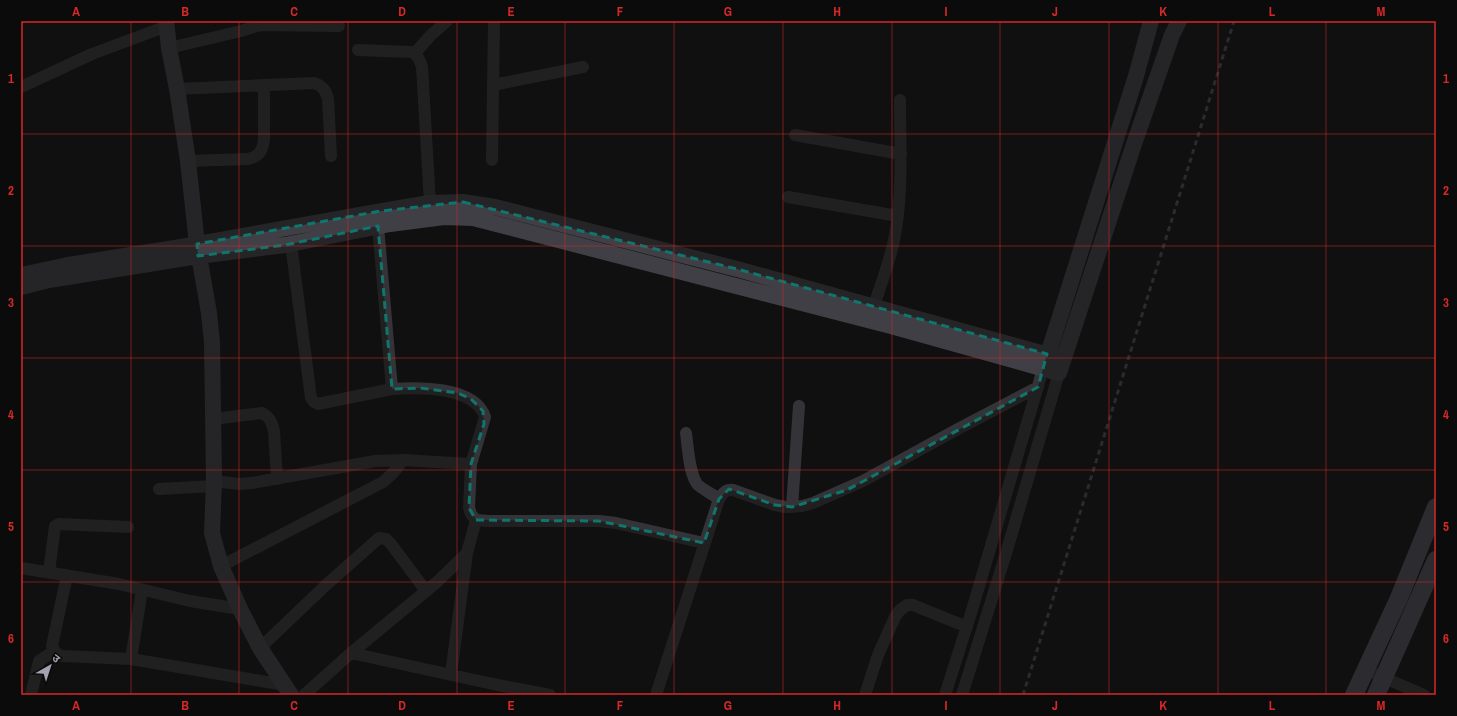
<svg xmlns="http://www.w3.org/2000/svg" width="1457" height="716" font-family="'Archivo Narrow','Noto Sans Devanagari',sans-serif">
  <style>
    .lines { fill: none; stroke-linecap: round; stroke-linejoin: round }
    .street { stroke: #343337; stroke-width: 12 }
    .secondary { stroke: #3f3f45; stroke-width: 16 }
    .primary { stroke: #4e4d54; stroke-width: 18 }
    .rail { stroke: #4c4c52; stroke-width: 3; stroke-dasharray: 5 4; stroke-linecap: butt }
    .marked { fill: none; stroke: #0f766e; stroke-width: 3; stroke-dasharray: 8 5; stroke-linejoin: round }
    .grid { fill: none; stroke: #d62828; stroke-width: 1; stroke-opacity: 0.55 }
    .neatline { fill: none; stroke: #d62828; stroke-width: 1.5 }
    .grid-label { font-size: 13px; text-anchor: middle; font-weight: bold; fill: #d62828 }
  </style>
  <rect width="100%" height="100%" fill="#101011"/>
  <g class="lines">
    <!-- street -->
    <path class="street" d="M 169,48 L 241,31 L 260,25 L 339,26
      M 358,50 L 411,52 C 418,55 420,60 422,67 L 430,203
      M 415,53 L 430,36 L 447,21
      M 493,85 L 583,67
      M 21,87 L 92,54 L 167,26
      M 177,89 L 314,83 C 323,86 326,91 328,99 L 331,156
      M 795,135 L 901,154
      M 492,160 L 494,21
      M 188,161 L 247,159 C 259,157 263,151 264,139 L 264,85
      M 788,197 L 898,216
      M 378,226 L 392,389
      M 291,244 L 311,398 L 314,402 L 318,404 L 392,389 C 418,387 475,386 485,417 L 471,464
      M 874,306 C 881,283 891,259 895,235 C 903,191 900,145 900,100
      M 213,419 L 262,413 C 270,417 272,423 274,431 L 277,479
      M 686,433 C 688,447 689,475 698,485 C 704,490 712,494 719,499
      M 214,481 L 239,484 L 252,483 L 375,461 L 403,460 L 471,464 L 469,508 L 471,514 L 476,520 L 489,521 L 599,521 L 616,523 L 704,543
      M 159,489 L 213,486
      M 792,507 L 799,406
      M 221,566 L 383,482 L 393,473 L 403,460
      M 21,568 L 119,584 L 190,601 L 240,609
      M 49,572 L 55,526 L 59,524 L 128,527
      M 67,575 L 52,646 L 56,653 L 62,656 L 131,659 L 285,685
      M 260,648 L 326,585 L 379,538 L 386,539 L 391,544 L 426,591
      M 351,653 L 493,684 L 550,695
      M 131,659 L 142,590
      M 1366,670 L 1424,695
      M 451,674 L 467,553
      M 31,695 L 39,661 L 54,651
      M 304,695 L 351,653 L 437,582 L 467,553 L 476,520
      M 656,695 L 719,499 C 723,493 726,489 733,490 L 775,505 L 785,507 L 802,506 L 813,503 L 863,481 L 956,430 L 1038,387
      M 865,695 L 878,655 L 895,617 L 900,610 L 907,605 L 913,605 L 967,627
      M 945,695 L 972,610 L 1043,369
      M 962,695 L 1007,550 L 1059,373"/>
    <!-- secondary -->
    <path class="secondary" d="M 166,21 L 169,48 L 177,89 L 188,161 L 197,244 L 209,313 L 212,342 L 214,481 L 212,533 L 221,566 L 240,609 L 260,648 L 291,695
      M 21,275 L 68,265 L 187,246 L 381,211 L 430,203 L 463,202 L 495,207 L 737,269 L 1063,359
      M 21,287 L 49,280 L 198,256 L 285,245 L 390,224 L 444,217 L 473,218 L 891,326 L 1059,373 L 1134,144 L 1172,35 L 1179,21
      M 1045,364 L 1136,76 L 1151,21"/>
    <!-- primary -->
    <path class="primary" d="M 1354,695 L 1399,598 L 1436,507
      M 1376,695 L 1436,560"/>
    <!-- rail -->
    <path class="rail" d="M 1023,695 L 1234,21"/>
  </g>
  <!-- marked area -->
  <path d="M0 0H1457V716H0ZM 463,202 L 737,269 L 1047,354 L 1038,387 L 847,490 L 792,507 L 775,505 L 729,489 L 719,499 L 704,543 L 599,521 L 476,520 L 469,508 L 471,464 L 484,424 L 483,411 L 471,399 L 458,393 L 420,388 L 392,389 L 378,226 L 285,245 L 198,256 L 197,244 L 381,211 Z" fill="#101011" fill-opacity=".55" fill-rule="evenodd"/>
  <path class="marked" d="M 463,202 L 737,269 L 1047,354 L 1038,387 L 847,490 L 792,507 L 775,505 L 729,489 L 719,499 L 704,543 L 599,521 L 476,520 L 469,508 L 471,464 L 484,424 L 483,411 L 471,399 L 458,393 L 420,388 L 392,389 L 378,226 L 285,245 L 198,256 L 197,244 L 381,211 Z"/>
  <!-- grid -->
  <path class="grid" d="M 131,21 L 131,695M 239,21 L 239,695M 348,21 L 348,695M 457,21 L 457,695M 565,21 L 565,695M 674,21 L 674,695M 783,21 L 783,695M 892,21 L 892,695M 1000,21 L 1000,695M 1109,21 L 1109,695M 1218,21 L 1218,695M 1326,21 L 1326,695M 21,134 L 1436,134M 21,246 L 1436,246M 21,358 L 1436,358M 21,470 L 1436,470M 21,582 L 1436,582"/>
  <!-- border -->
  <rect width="1457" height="716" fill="none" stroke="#0b0b0c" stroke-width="44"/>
  <!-- north arrow -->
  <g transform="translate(50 666) rotate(39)" stroke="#0b0b0c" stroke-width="3" paint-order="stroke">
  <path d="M0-3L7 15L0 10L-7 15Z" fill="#a2a2b0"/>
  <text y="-6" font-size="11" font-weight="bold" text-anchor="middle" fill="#a2a2b0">उ</text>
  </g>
  <rect x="22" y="22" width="1413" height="672" class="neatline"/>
  <g class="grid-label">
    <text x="76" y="16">A</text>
    <text x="185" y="16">B</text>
    <text x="294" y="16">C</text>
    <text x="402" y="16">D</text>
    <text x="511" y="16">E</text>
    <text x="620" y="16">F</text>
    <text x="728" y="16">G</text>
    <text x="837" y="16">H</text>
    <text x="946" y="16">I</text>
    <text x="1055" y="16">J</text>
    <text x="1163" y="16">K</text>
    <text x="1272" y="16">L</text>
    <text x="1381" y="16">M</text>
    <text x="11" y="83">1</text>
    <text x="1446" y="83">1</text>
    <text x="11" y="195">2</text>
    <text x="1446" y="195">2</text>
    <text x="11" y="307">3</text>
    <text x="1446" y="307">3</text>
    <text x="11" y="419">4</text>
    <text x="1446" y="419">4</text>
    <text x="11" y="531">5</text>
    <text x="1446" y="531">5</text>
    <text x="11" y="643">6</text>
    <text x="1446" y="643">6</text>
    <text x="76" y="710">A</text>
    <text x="185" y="710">B</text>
    <text x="294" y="710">C</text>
    <text x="402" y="710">D</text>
    <text x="511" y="710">E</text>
    <text x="620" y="710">F</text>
    <text x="728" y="710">G</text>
    <text x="837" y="710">H</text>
    <text x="946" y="710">I</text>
    <text x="1055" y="710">J</text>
    <text x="1163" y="710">K</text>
    <text x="1272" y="710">L</text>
    <text x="1381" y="710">M</text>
  </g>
</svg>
